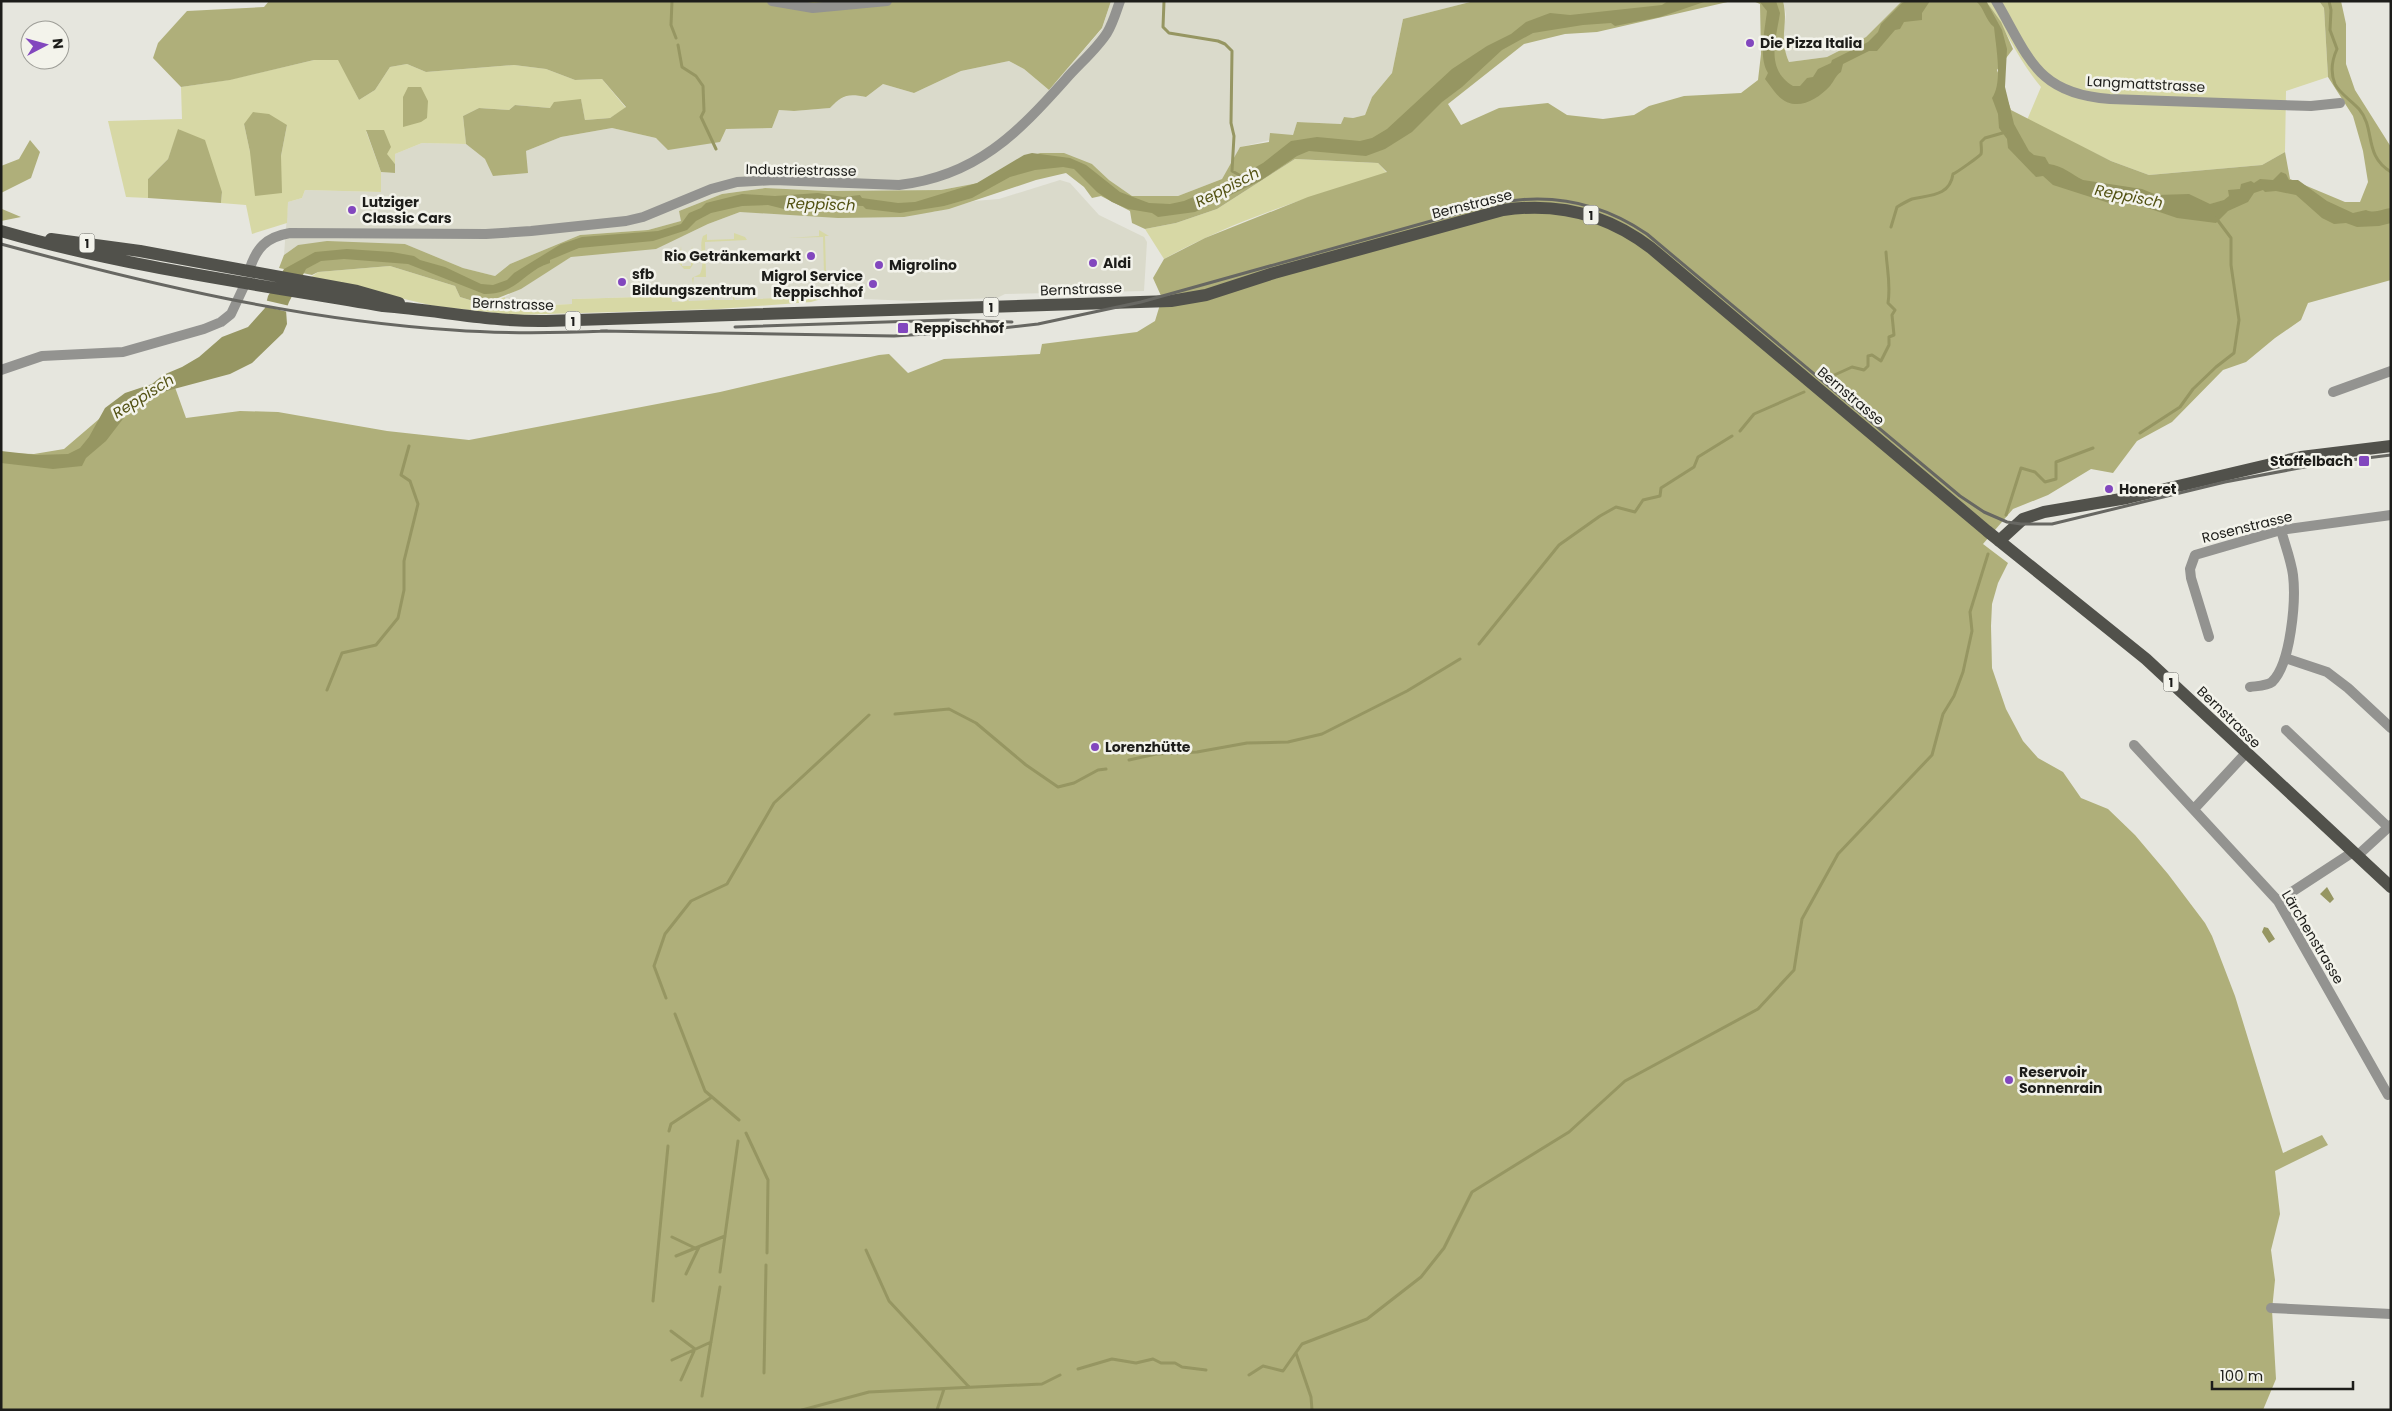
<svg xmlns="http://www.w3.org/2000/svg" width="2392" height="1411" font-family="Poppins,sans-serif">
  <style>
    .built { fill: #dadacb }
    .green { fill: #d7d8a5; fill-rule: evenodd }
    .forest { fill: #afaf7a }
    .water { fill: #969662 }
    .pier { fill: #e6e6de }
    .lines { fill: none; stroke-linecap: round; stroke-linejoin: round }
    .stream { stroke: #969662; stroke-width: 3 }
    .minor { stroke: #939390; stroke-width: 10 }
    .major { stroke: #51514b; stroke-width: 12 }
    .rail { stroke: #676762; stroke-width: 3 }
    .poi-dot { fill: #8247be; stroke: #f3f3eb; stroke-width: 2 }
    .labels { text-anchor: middle; dominant-baseline: central; stroke-width: 5; stroke-linejoin: round; paint-order: stroke }
    .shield { fill: #f3f3eb; stroke: #5d5d59; stroke-width: 1 }
    .shield-label { font-size: 12px; font-weight: bold; fill: #1d1d1a }
    .poi-label { font-size: 14px; font-weight: bold; fill: #1d1d1a; stroke: #f3f3eb; text-anchor: start }
    .street-label { font-size: 14px; fill: #1d1d1a; stroke: #f3f3eb }
    .water-label { font-size: 15px; font-style: italic; fill: #525112; stroke: #f3f3eb }
  </style>
  <rect width="100%" height="100%" fill="#e6e6de"/>
  <!-- built -->
  <path class="built" d="M 1111,1 L 1474,1 L 1403,19 L 1392,73 L 1372,97 L 1365,115 L 1353,118 L 1344,117 L 1342,124 L 1297,122 L 1293,135 L 1240,147 L 1222,179 L 1178,196 L 1132,196 L 1109,180 L 1092,164 L 1016,162 L 978,183 L 941,190 L 828,191 L 765,188 L 722,194 L 679,211 L 682,221 L 648,230 L 580,235 L 510,264 L 495,276 L 463,268 L 405,244 L 298,245 L 284,255 L 288,202 L 302,198 L 305,190 L 381,192 L 381,172 L 395,173 L 395,154 L 422,143 L 466,144 L 485,159 L 527,173 L 526,151 L 561,137 L 612,128 L 656,138 L 726,129 L 772,128 L 779,110 L 794,111 L 830,108 L 839,99 L 853,94 L 866,97 L 883,84 L 914,93 L 961,71 L 1009,61 L 1024,69 L 1049,90 L 1102,29 Z
    M 1783,1 L 1902,1 L 1866,37 L 1827,57 L 1789,62 L 1782,44 L 1786,14 Z
    M 1060,180 L 1070,183 L 1099,215 L 1144,237 L 1147,242 L 1144,291 L 1005,294 L 997,298 L 911,301 L 819,297 L 671,302 L 671,296 L 572,299 L 572,304 L 506,307 L 505,297 L 571,257 L 683,236 L 708,224 L 740,212 L 934,212 L 974,201 L 999,199 Z"/>
  <!-- green -->
  <path class="green" d="M 1986,1 L 2319,1 L 2324,8 L 2328,77 L 2286,91 L 2285,152 L 2262,165 L 2149,175 L 2111,161 L 2027,120 L 2041,87 C 2018,60 2006,29 1986,1 Z
    M 314,60 L 339,60 L 359,100 L 375,90 L 390,67 L 407,64 L 426,72 L 514,65 L 546,69 L 575,80 L 602,79 L 626,108 L 610,118 L 585,120 L 581,100 L 550,108 L 515,105 L 509,110 L 479,108 L 463,116 L 466,144 L 422,143 L 395,154 L 395,164 L 366,131 L 381,172 L 381,192 L 305,190 L 302,198 L 288,202 L 287,223 L 252,234 L 246,205 L 221,203 L 222,192 L 179,129 L 168,159 L 148,179 L 148,198 L 126,197 L 108,121 L 182,119 L 181,87 L 228,80 ZM 244,124 L 287,125 L 281,156 L 250,152 Z
    M 1295,159 L 1378,163 L 1387,173 C 1312,196 1233,220 1164,259 L 1145,229 L 1176,223 L 1217,209 Z
    M 819,230 L 829,236 L 825,236 L 826,271 L 833,271 L 824,274 L 823,237 L 788,238 L 819,236 Z
    M 734,233 L 745,237 L 747,240 L 705,242 L 706,277 L 694,277 L 693,284 L 692,278 L 700,274 C 706,261 698,248 703,236 L 707,234 L 707,240 L 734,239 Z
    M 681,246 L 682,260 L 680,262 L 682,262 L 682,266 L 691,266 L 691,262 L 694,262 L 691,260 L 692,246 L 694,263 L 690,269 L 684,269 L 679,263 Z
    M 390,266 L 455,286 L 460,297 L 483,304 L 505,297 L 506,307 L 572,304 L 572,299 L 574,299 L 671,296 L 672,302 L 687,301 L 686,295 L 689,301 L 712,300 L 712,295 L 714,300 L 733,300 L 733,295 L 735,300 L 754,299 L 755,294 L 757,299 L 776,298 L 776,293 L 778,298 L 797,298 L 797,292 L 799,297 L 818,297 L 819,292 L 825,290 L 825,287 L 829,288 L 831,291 L 825,298 L 811,302 L 718,309 L 512,315 L 434,306 L 311,277 L 318,272 Z"/>
  <!-- forest -->
  <path class="forest" d="M 269,1 L 1111,1 L 1102,28 L 1049,90 L 1024,69 L 1009,61 L 961,71 L 914,93 L 883,84 L 866,97 C 848,93 842,95 830,108 L 794,111 L 779,110 L 772,128 L 726,129 L 720,142 L 668,150 L 656,138 L 612,128 L 561,137 L 526,151 L 528,173 L 493,176 L 485,159 L 466,144 L 463,116 L 479,108 L 509,110 L 515,105 L 550,108 L 554,102 L 581,99 L 585,120 L 610,118 L 626,107 L 602,79 L 575,80 L 546,69 L 514,65 L 426,72 L 407,64 L 390,67 L 375,90 L 359,100 L 338,60 L 314,60 L 230,80 L 181,87 L 153,58 L 158,43 L 187,11 L 264,7 Z
    M 1474,1 L 1732,1 L 1597,32 L 1565,34 L 1524,44 L 1448,104 L 1461,125 L 1499,108 L 1548,103 L 1567,115 L 1603,119 L 1634,115 L 1649,106 L 1684,96 L 1741,93 L 1758,80 L 1761,54 L 1760,4 L 1753,1 L 1783,1 C 1789,25 1778,37 1789,62 L 1827,57 L 1866,37 L 1902,1 L 1986,1 L 2001,22 L 2013,49 L 1997,70 L 2011,110 L 2111,161 L 2149,175 L 2262,165 L 2285,152 L 2290,179 L 2345,202 L 2360,202 L 2368,182 L 2363,151 L 2353,116 L 2328,77 L 2324,8 L 2319,1 L 2341,1 L 2346,24 L 2346,64 L 2355,90 L 2391,147 L 2391,280 L 2308,303 L 2301,320 L 2275,338 L 2246,362 L 2223,370 L 2172,422 L 2137,441 L 2113,473 L 2091,469 L 2048,495 L 2013,509 L 1983,544 L 2008,563 L 1998,583 L 1992,604 L 1991,626 L 1992,668 L 2006,709 L 2023,741 L 2038,758 L 2063,772 L 2081,798 L 2108,809 L 2135,835 L 2168,874 L 2205,923 L 2212,936 L 2235,996 L 2283,1153 L 2322,1135 L 2328,1145 L 2275,1171 L 2280,1214 L 2271,1250 L 2275,1280 L 2272,1310 L 2276,1379 L 2263,1410 L 1,1410 L 1,453 L 34,454 L 64,449 L 119,402 L 172,379 L 186,418 L 240,411 L 278,412 L 387,431 L 469,440 L 720,392 L 879,355 L 889,354 L 908,373 L 944,359 L 1040,354 L 1042,344 L 1137,332 L 1155,321 L 1162,298 L 1153,278 L 1164,259 L 1205,238 L 1308,197 L 1387,172 L 1378,163 L 1295,159 L 1217,209 L 1176,223 L 1145,229 L 1132,223 L 1130,211 L 1101,196 L 1092,198 L 1084,187 L 1066,173 L 1036,180 L 949,209 L 904,217 L 838,218 L 740,212 L 708,224 L 656,249 L 571,257 L 521,289 L 483,304 L 460,297 L 455,286 L 390,266 L 318,272 L 312,275 L 279,268 L 284,255 L 298,245 L 327,241 L 405,244 L 463,268 L 495,276 L 510,264 L 580,235 L 648,230 L 681,221 L 679,211 L 722,194 L 765,188 L 828,191 L 941,190 L 978,183 L 1016,162 L 1040,153 L 1064,153 L 1092,164 L 1109,180 L 1132,196 L 1178,196 L 1222,179 L 1240,147 L 1269,142 L 1270,133 L 1293,135 L 1297,122 L 1341,124 L 1344,117 L 1353,118 L 1365,115 L 1372,97 L 1392,73 L 1403,19 Z
    M 408,87 L 421,87 L 428,101 L 427,118 L 421,122 L 403,127 L 403,97 Z
    M 253,112 L 269,114 L 287,125 L 281,156 L 282,193 L 255,196 L 250,152 L 244,124 Z
    M 178,129 L 205,140 L 222,192 L 221,203 L 148,198 L 148,179 L 168,159 Z
    M 366,130 L 384,130 L 391,147 L 387,154 L 395,164 L 395,173 L 381,172 Z
    M 30,140 L 40,152 L 31,178 L 1,193 L 1,166 L 19,159 Z
    M 1,202 L 2,209 L 21,217 L 1,221 Z"/>
  <!-- water -->
  <path class="water" d="M 1668,1 L 1707,1 L 1660,17 L 1615,26 L 1611,23 L 1583,25 L 1533,33 L 1502,50 L 1462,87 L 1442,102 L 1412,132 L 1385,149 L 1366,156 L 1309,151 L 1297,156 L 1260,181 L 1195,212 L 1158,217 L 1152,213 L 1128,209 L 1112,202 L 1097,192 L 1074,169 L 1063,167 L 1035,170 L 1010,177 L 972,198 L 944,206 L 900,213 L 866,209 L 863,206 L 814,204 L 784,209 L 768,205 L 742,206 L 711,213 L 696,221 L 687,230 L 653,241 L 579,248 L 550,260 L 550,263 C 525,270 517,295 484,294 L 408,264 L 344,259 L 321,261 L 306,269 L 289,302 L 286,310 L 287,324 L 283,333 L 252,363 L 230,374 L 144,397 L 129,411 L 106,441 L 86,458 L 82,466 L 53,469 L 1,463 L 1,451 L 37,455 L 68,454 L 80,448 L 89,437 L 105,408 L 125,393 L 152,384 L 163,375 L 182,367 L 199,357 L 222,337 L 248,327 L 265,308 L 268,296 L 284,269 L 315,252 L 347,249 L 392,252 L 414,256 L 420,260 L 445,267 L 481,284 L 493,285 L 507,280 L 514,273 L 561,244 L 582,237 L 658,231 L 681,224 L 689,213 L 701,208 L 706,203 L 742,194 L 775,196 L 818,193 L 843,197 L 860,195 L 862,198 L 898,203 L 915,202 L 977,183 L 1024,155 L 1032,153 L 1070,158 L 1086,165 L 1120,192 L 1149,203 L 1170,204 L 1184,201 L 1231,181 L 1263,163 L 1291,141 L 1317,137 L 1360,141 L 1372,138 L 1387,129 L 1452,69 L 1487,46 L 1511,34 L 1526,22 L 1550,13 L 1570,15 L 1662,5 Z
    M 1759,1 L 1776,1 L 1780,13 C 1776,40 1765,69 1793,86 L 1800,86 L 1807,78 L 1813,77 L 1818,69 L 1831,63 L 1832,60 L 1868,42 L 1878,32 L 1881,24 L 1902,3 L 1906,1 L 1930,1 L 1922,13 L 1922,20 L 1904,22 L 1900,29 L 1895,30 L 1877,51 L 1869,51 L 1843,64 L 1841,72 C 1836,75 1834,81 1830,86 C 1814,103 1791,114 1774,91 C 1771,87 1768,83 1765,79 L 1768,73 C 1758,57 1765,30 1767,11 Z
    M 1976,1 L 1986,1 L 2002,30 L 2007,49 L 2005,87 L 2014,124 L 2029,151 L 2034,155 L 2045,157 L 2049,164 C 2063,166 2071,174 2083,180 L 2142,189 L 2157,195 L 2189,194 L 2210,204 L 2224,200 L 2229,196 L 2228,190 L 2240,189 L 2241,184 L 2251,181 L 2254,183 L 2260,179 L 2273,180 L 2281,172 L 2286,174 L 2289,180 L 2298,180 L 2327,201 L 2353,213 L 2366,210 C 2375,214 2382,209 2391,208 L 2391,223 L 2379,226 L 2357,227 L 2346,223 L 2334,224 L 2322,218 L 2296,195 L 2276,191 L 2265,192 L 2263,190 L 2254,193 L 2248,202 L 2228,211 L 2216,223 L 2177,218 L 2136,204 L 2109,203 L 2053,185 L 2043,176 L 2036,177 L 2008,148 L 2007,139 L 1999,128 L 1998,114 L 1992,98 C 2003,82 1996,48 1994,27 C 1985,20 1985,9 1976,1 Z
    M 2327,887 L 2334,899 L 2330,903 L 2320,894 Z
    M 2264,927 L 2268,928 L 2275,939 L 2269,943 L 2262,932 Z"/>
  <!-- pier -->
  <path class="pier" d="M 264,300 L 290,306 L 288,312 L 263,306 Z"/>
  <g class="lines">
    <!-- stream -->
    <path class="stream" d="M 672,1 L 671,25 L 676,38
      M 1164,1 L 1163,27 L 1169,33 L 1218,41 L 1225,44 L 1232,51 L 1231,123 L 1234,136 L 1232,171 L 1243,177
      M 2329,1 L 2331,10 L 2330,30 L 2337,49 C 2332,60 2330,72 2335,84 C 2339,93 2352,101 2359,109 C 2376,129 2363,155 2391,172
      M 678,45 L 682,67 L 696,76 L 703,86 L 704,111 L 701,117 L 716,149
      M 1891,227 L 1897,207 C 1902,204 1907,201 1912,199 C 1930,195 1950,196 1953,174 C 1956,173 1980,156 1981,154 C 1982,151 1981,146 1981,142 L 1985,138 L 2006,132
      M 1830,377 L 1852,367 L 1864,370 L 1868,366 L 1868,356 L 1872,355 L 1881,361 L 1889,345 L 1889,337 L 1894,335 L 1892,315 L 1895,310 L 1888,303 C 1891,284 1887,270 1886,252
      M 1740,431 L 1754,414 L 1804,392
      M 2140,433 L 2180,407 L 2193,389 L 2216,367 L 2234,353 L 2239,320 L 2231,265 L 2231,238 L 2216,218
      M 2006,515 L 2021,468 L 2035,472 L 2045,482 L 2056,479 L 2056,462 L 2093,448
      M 1479,644 L 1559,545 L 1600,516 L 1616,507 L 1635,512 L 1643,500 L 1660,496 L 1661,488 L 1694,467 L 1698,457 L 1732,436
      M 327,690 L 342,653 L 376,645 L 398,618 L 404,590 L 404,561 L 418,504 L 410,481 L 401,475 L 409,446
      M 895,714 L 949,709 L 976,723 L 1026,765 L 1058,787 L 1074,783 L 1098,770 L 1106,769
      M 1129,760 L 1156,754 L 1197,752 L 1247,743 L 1288,742 L 1322,734 L 1407,691 L 1460,659
      M 666,998 L 654,966 L 665,934 L 691,901 L 727,884 L 774,803 L 869,715
      M 675,1014 L 705,1091 L 739,1120
      M 669,1131 L 671,1124 L 712,1097
      M 746,1133 L 768,1180 L 767,1253
      M 672,1237 L 695,1248
      M 866,1250 L 889,1301 L 969,1387
      M 676,1256 L 725,1236
      M 720,1272 L 738,1141
      M 686,1274 L 699,1247
      M 653,1301 L 668,1146
      M 671,1331 L 695,1349 L 681,1380
      M 1296,1353 L 1311,1397 L 1312,1410
      M 672,1360 L 711,1342
      M 1078,1369 L 1112,1359 L 1136,1363 L 1153,1359 L 1161,1363 L 1175,1363 L 1182,1367 L 1206,1370
      M 764,1373 L 766,1265
      M 1249,1375 L 1263,1366 L 1283,1371 L 1302,1344 L 1367,1319 L 1421,1277 L 1444,1248 L 1472,1192 L 1569,1132 L 1625,1081 L 1758,1009 L 1794,970 L 1802,919 L 1838,854 L 1932,755 L 1943,714 L 1954,696 L 1963,672 L 1972,631 L 1970,612 L 1988,554
      M 702,1396 L 720,1287
      M 802,1410 L 869,1392 L 1042,1384 L 1060,1375
      M 937,1410 L 944,1389"/>
    <!-- minor -->
    <path class="minor" d="M 772,1 L 813,8 L 887,1
      M 1996,1 C 2029,57 2036,94 2110,99 L 2280,105 L 2311,106 L 2340,103
      M 249,271 C 256,248 266,237 290,233 L 486,234 L 531,231 L 626,221 L 643,217 L 711,189 L 737,182 L 774,180 L 899,185 C 976,176 1017,134 1066,79 C 1079,64 1096,50 1107,33 C 1113,23 1116,12 1120,1
      M 1,370 L 42,356 L 123,352 L 204,329 L 221,322 L 231,314 L 246,282
      M 2333,392 L 2391,371
      M 2209,637 L 2191,578 L 2190,569 L 2195,555 L 2281,530 L 2391,515
      M 2285,658 L 2327,672 L 2348,688 L 2391,728
      M 2250,687 C 2256,686 2267,686 2272,682 C 2291,664 2296,600 2293,575 C 2291,560 2285,545 2281,530
      M 2286,730 L 2388,827
      M 2134,745 L 2278,901 L 2388,1095
      M 2194,809 L 2246,753
      M 2357,856 L 2391,825
      M 2278,901 L 2353,852
      M 2271,1308 L 2391,1314"/>
    <!-- major -->
    <path class="major" d="M 1,231 C 125,267 255,284 383,306 C 438,310 490,322 546,321 L 1171,301 L 1206,295 L 1274,273 L 1503,210 C 1558,202 1607,214 1651,248 L 1987,531 L 2146,659 L 2391,887
      M 51,239 L 140,251 L 357,291 L 399,303
      M 1999,541 L 2023,519 L 2044,512 L 2127,498 L 2301,457 L 2391,446"/>
    <!-- rail -->
    <path class="rail" d="M 1,244 C 148,284 300,320 453,330 C 504,334 556,333 607,331
      M 735,327 L 947,320 L 1012,322
      M 601,331 L 894,336 L 976,331 L 1038,324 L 1141,302 L 1492,204 C 1548,192 1599,201 1647,234 L 1960,496 L 1984,512 L 2007,522 L 2021,524 L 2052,524 L 2225,482 L 2326,463 L 2391,455"/>
  </g>
  <!-- markers -->
  <g class="poi-dot">
    <circle cx="1750" cy="43" r="5"/>
    <circle cx="352" cy="210" r="5"/>
    <circle cx="811" cy="256" r="5"/>
    <circle cx="1093" cy="263" r="5"/>
    <circle cx="879" cy="265" r="5"/>
    <circle cx="622" cy="282" r="5"/>
    <circle cx="873" cy="284" r="5"/>
    <rect x="897" y="322" width="12" height="12" rx="2.5"/>
    <rect x="2358" y="455" width="12" height="12" rx="2.5"/>
    <circle cx="2109" cy="489" r="5"/>
    <circle cx="1095" cy="747" r="5"/>
    <circle cx="2009" cy="1080" r="5"/>
  </g>
  <g class="labels">
    <!-- shield labels -->
    <g class="shield">
      <rect x="1583.5" y="205.5" width="15" height="19" rx="4"/>
      <rect x="79.5" y="233.5" width="15" height="19" rx="4"/>
      <rect x="983.5" y="297.5" width="15" height="19" rx="4"/>
      <rect x="565.5" y="311.5" width="15" height="19" rx="4"/>
      <rect x="2163.5" y="672.5" width="15" height="19" rx="4"/>
    </g>
    <g class="shield-label">
      <text x="1591" y="215">1</text>
      <text x="87" y="243">1</text>
      <text x="991" y="307">1</text>
      <text x="573" y="321">1</text>
      <text x="2171" y="682">1</text>
    </g>
    <!-- poi labels -->
    <g class="poi-label">
      <text x="1760" y="43">Die Pizza Italia</text>
      <text x="362" y="202">Lutziger<tspan x="362" dy="16">Classic Cars</tspan></text>
      <text x="801" y="256" text-anchor="end">Rio Getränkemarkt</text>
      <text x="1103" y="263">Aldi</text>
      <text x="889" y="265">Migrolino</text>
      <text x="632" y="274">sfb<tspan x="632" dy="16">Bildungszentrum</tspan></text>
      <text x="863" y="276" text-anchor="end">Migrol Service<tspan x="863" dy="16">Reppischhof</tspan></text>
      <text x="914" y="328">Reppischhof</text>
      <text x="2353" y="461" text-anchor="end">Stoffelbach</text>
      <text x="2119" y="489">Honeret</text>
      <text x="1105" y="747">Lorenzhütte</text>
      <text x="2019" y="1072">Reservoir<tspan x="2019" dy="16">Sonnenrain</tspan></text>
    </g>
    <!-- street labels -->
    <g class="street-label">
      <text transform="translate(2146 84) rotate(3)">Langmattstrasse</text>
      <text transform="translate(801 170) rotate(1)">Industriestrasse</text>
      <text transform="translate(1472 204) rotate(-14)">Bernstrasse</text>
      <text transform="translate(1081 289) rotate(-2)">Bernstrasse</text>
      <text transform="translate(513 304) rotate(2)">Bernstrasse</text>
      <text transform="translate(1851 396) rotate(40)">Bernstrasse</text>
      <text transform="translate(2247 527) rotate(-14)">Rosenstrasse</text>
      <text transform="translate(2229 717) rotate(44)">Bernstrasse</text>
      <text transform="translate(2313 937) rotate(59)">Lärchenstrasse</text>
    </g>
    <!-- water labels -->
    <g class="water-label">
      <text transform="translate(1227 187) rotate(-27)">Reppisch</text>
      <text transform="translate(2129 196) rotate(11)">Reppisch</text>
      <text transform="translate(821 204) rotate(2)">Reppisch</text>
      <text transform="translate(143 396) rotate(-32)">Reppisch</text>
    </g>
  </g>
  <!-- border -->
  <rect width="2392" height="1411" fill="none" stroke="#1d1d1a" stroke-width="5"/>
  <!-- north arrow -->
  <g transform="translate(45 45) rotate(84)"><circle r="24" fill="#f3f3eb" stroke="#9d9d97"/>
  <path d="M0-4L9 19L0 12L-9 19Z" fill="#8247be"/>
  <text y="-8" font-size="14" font-weight="bold" text-anchor="middle" fill="#1d1d1a">N</text>
  </g>
  <!-- scale -->
  <path d="M2212 1381v8h141v-8" fill="none" stroke="#1d1d1a" stroke-width="2.5"/>
  <text x="2220" y="1381" font-size="15" fill="#1d1d1a" stroke="#f3f3eb" stroke-width="4" paint-order="stroke">100 m</text>
</svg>
